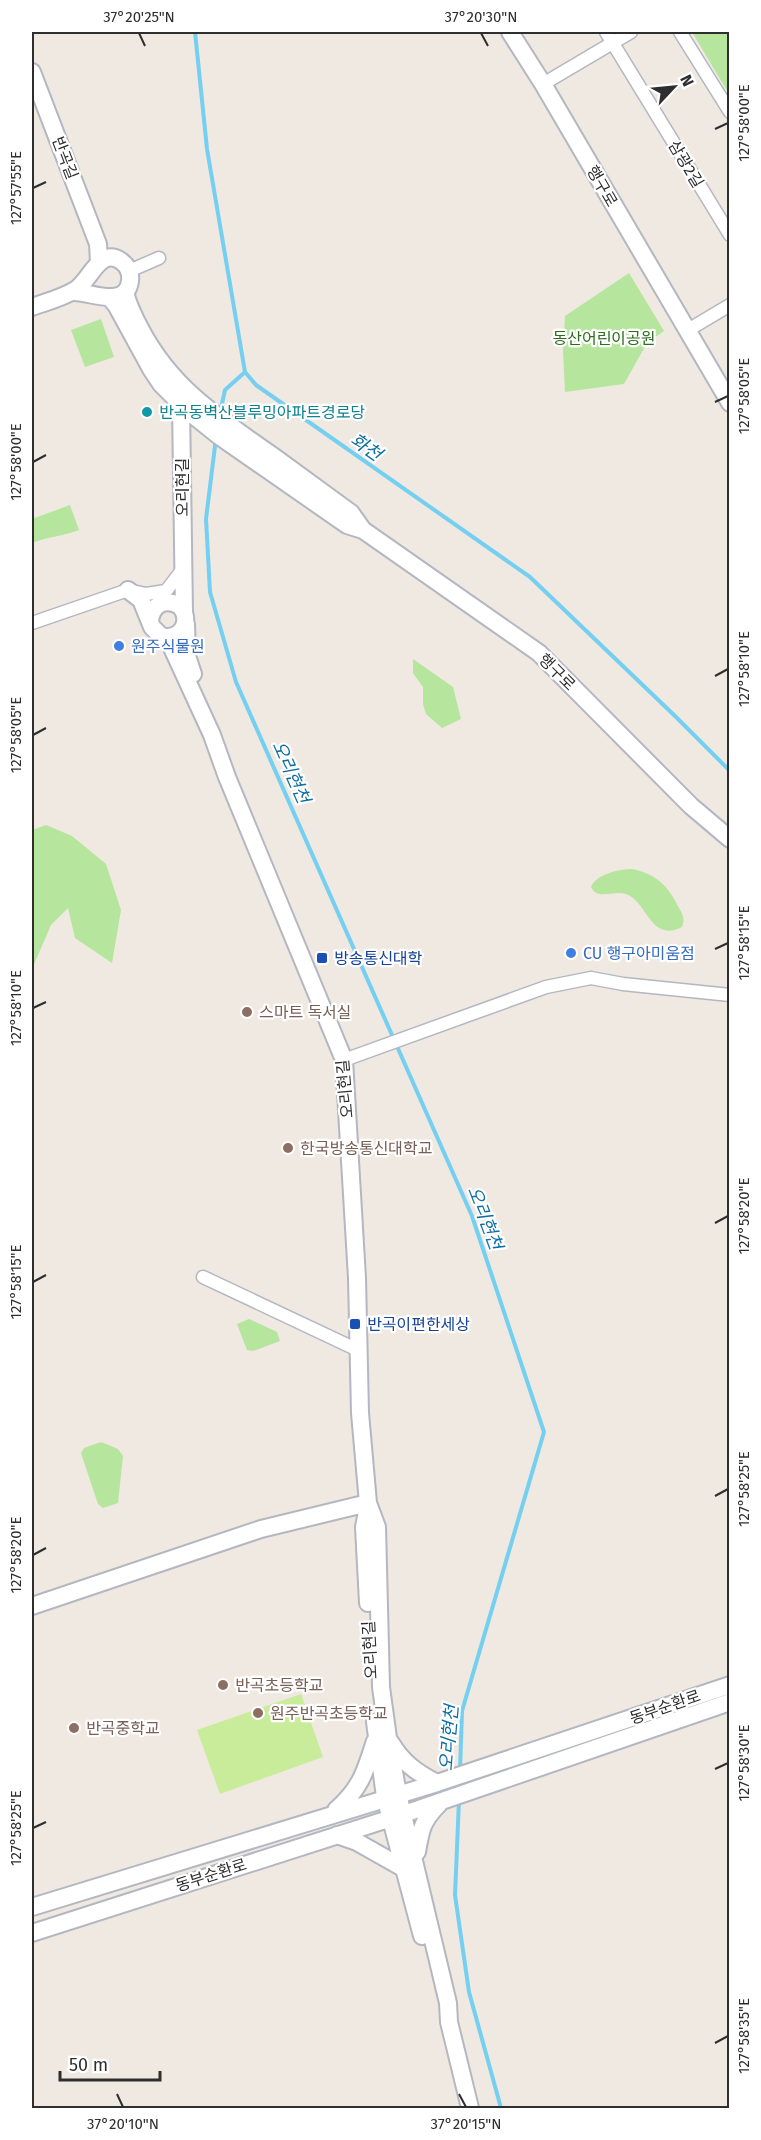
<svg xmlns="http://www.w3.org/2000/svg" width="761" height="2140" font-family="'Fira Sans','Noto Sans KR',sans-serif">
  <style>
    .green { fill: #b6e59e }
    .pitch { fill: #c9ec9a }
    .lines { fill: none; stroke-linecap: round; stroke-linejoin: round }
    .stream { stroke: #75cff0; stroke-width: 4 }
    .street-casing { stroke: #b4b7c1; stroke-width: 15 }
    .secondary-casing { stroke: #b4b7c1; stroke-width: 20 }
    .street { stroke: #fff; stroke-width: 12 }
    .secondary { stroke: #fff; stroke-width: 16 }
    .ticks { fill: none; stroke: #2e2e2e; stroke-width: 2 }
    .culture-dot { fill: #0f9aa8; stroke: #fff; stroke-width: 2 }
    .shop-dot { fill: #3f7fe0; stroke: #fff; stroke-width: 2 }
    .transit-dot { fill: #1a4fb4; stroke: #fff; stroke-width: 2 }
    .education-dot { fill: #8d6e63; stroke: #fff; stroke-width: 2 }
    .labels { text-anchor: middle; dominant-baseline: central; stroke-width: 4.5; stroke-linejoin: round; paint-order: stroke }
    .street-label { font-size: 16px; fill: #2e2e2e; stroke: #fff }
    .park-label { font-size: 16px; fill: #2c6e1b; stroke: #fff }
    .culture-label { font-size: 16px; fill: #0d838f; stroke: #fff; text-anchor: start }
    .shop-label { font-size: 16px; fill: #366cbe; stroke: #fff; text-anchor: start }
    .transit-label { font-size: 16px; fill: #164399; stroke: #fff; text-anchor: start }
    .education-label { font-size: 16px; fill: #785e54; stroke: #fff; text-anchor: start }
    .water-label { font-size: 18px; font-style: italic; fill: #0d6fa3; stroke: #fff }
    .neatline { fill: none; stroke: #2e2e2e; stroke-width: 2 }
    .ticks-label { font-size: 15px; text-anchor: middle; fill: #2e2e2e }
  </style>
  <rect width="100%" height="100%" fill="#efe9e1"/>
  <!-- green -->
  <path class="green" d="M 692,32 L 729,32 L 729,94 Z
    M 629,273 L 664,331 L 647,343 L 624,384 L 565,392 L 563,351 L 565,316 Z
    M 101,319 L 114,357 L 85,367 L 71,330 Z
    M 70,505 L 79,530 C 63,536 47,537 32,543 L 32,519 Z
    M 413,659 L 453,687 L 461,719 L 442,728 L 426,714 L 423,704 L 423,687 L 413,673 Z
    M 46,825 L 72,836 L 106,864 L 121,910 L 112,963 L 75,938 L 68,908 L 51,925 L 32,969 L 32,830 Z
    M 632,869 C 657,874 669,887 679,908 C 683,915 685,919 682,927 C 650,943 648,902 626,894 C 613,890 598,901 591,887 C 596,874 620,869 632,869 Z
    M 249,1319 L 277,1332 L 280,1341 L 253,1351 L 247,1350 L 237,1324 Z
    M 101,1442 L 118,1449 L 123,1456 L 118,1503 L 103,1508 L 98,1504 L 81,1453 L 84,1448 Z"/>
  <!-- pitch -->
  <path class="pitch" d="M 301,1694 L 323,1757 L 220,1794 L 197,1730 Z"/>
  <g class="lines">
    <!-- stream -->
    <path class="stream" d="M 195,32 L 207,149 L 245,372 L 256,385 L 530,577 L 675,716 L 730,771
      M 220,413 L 225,390 L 245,372
      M 216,438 L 206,519 L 210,592 L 236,682 L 472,1216 L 544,1432 L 462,1711 L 460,1771
      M 459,1800 L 455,1895 L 469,1992 L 501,2108"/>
    <defs>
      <path id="street" d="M 606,32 L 730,235
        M 680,32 L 730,112
        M 543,84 L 631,32
        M 129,271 L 159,258
        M 688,330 L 730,305
        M 32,623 L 128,590 L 146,594 L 166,591 L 183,569
        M 344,1060 L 546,987 L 591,978 L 623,984 L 730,995
        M 203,1277 L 360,1351"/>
      <path id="secondary" d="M 510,32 L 543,84 L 730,403
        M 32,72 L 98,244 L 99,262
        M 125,292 C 128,305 134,317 141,330 C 172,389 220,419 273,456 C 299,475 325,494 351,513 L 363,530
        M 110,298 L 116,305 L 151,369 L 161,384 L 189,412 L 219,436 L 347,525 L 363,530 L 539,653 L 691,806 L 730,839
        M 32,307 C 46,302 62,298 75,290 C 90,282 99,246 121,261 C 128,266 131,273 130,281 C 126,309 91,292 74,292
        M 181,405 L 184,612
        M 128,590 L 141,600 L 152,627 L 161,636 C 180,641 192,623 181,607 C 166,597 152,604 150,621
        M 186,624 L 187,656 L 193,674
        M 167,637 L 212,735 L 227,777 L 344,1060 L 357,1278 L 360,1413 L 368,1503 L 377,1527 L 381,1687 L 388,1738 L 398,1794 L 448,2003 L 449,2022 L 470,2108
        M 368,1603 L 364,1527 L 368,1506
        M 32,1606 L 261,1529 L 368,1503
        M 375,1722 L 385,1797 L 422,1936
        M 391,1743 C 402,1762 417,1773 437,1783
        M 336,1810 C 361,1788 365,1772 375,1741
        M 337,1835 L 357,1842 L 403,1868
        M 417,1852 C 421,1829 422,1821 439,1804
        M 32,1907 L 437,1783 L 730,1685
        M 32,1933 L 404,1814 L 730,1702"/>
    </defs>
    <!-- street casing -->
    <use href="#street" class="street-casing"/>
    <!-- secondary casing -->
    <use href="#secondary" class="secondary-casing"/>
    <!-- street -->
    <use href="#street" class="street"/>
    <!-- secondary -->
    <use href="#secondary" class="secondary"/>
  </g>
  <!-- ticks -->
  <path class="ticks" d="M 139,33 L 145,46M 481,33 L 488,46M 715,129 L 728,123M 33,188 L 46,182M 715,402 L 728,396M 33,462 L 46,455M 715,676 L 728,669M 33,735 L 46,728M 715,949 L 728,943M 33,1008 L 46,1002M 715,1223 L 728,1216M 33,1282 L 46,1275M 715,1496 L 728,1489M 33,1555 L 46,1548M 715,1769 L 728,1763M 33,1828 L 46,1822M 715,2043 L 728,2036M 117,2094 L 123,2107M 459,2094 L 466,2107"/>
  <!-- markers -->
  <circle class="culture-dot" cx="147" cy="412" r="6"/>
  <g class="shop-dot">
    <circle cx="119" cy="646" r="6"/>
    <circle cx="571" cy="953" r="6"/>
  </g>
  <g class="transit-dot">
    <rect x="316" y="952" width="12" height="12" rx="3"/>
    <rect x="349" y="1318" width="12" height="12" rx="3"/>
  </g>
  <g class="education-dot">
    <circle cx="247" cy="1012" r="6"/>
    <circle cx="288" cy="1148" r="6"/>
    <circle cx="223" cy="1685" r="6"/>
    <circle cx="258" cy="1713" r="6"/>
    <circle cx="74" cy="1728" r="6"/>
  </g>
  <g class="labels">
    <!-- street labels -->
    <g class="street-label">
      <text transform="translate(65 158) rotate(69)">반곡길</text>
      <text transform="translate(686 164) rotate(59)">삼광2길</text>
      <text transform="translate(602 186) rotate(60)">행구로</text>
      <text transform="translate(182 487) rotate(-90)">오리현길</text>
      <text transform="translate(557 672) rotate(45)">행구로</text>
      <text transform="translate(345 1089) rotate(-95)">오리현길</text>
      <text transform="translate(370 1650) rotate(-93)">오리현길</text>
      <text transform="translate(665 1707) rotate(-19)">동부순환로</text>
      <text transform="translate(211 1875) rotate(-18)">동부순환로</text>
    </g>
    <!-- park labels -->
    <g class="park-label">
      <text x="604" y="338">동산어린이공원</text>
    </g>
    <!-- culture labels -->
    <g class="culture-label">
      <text x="159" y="412">반곡동벽산블루밍아파트경로당</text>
    </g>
    <!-- shop labels -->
    <g class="shop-label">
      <text x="131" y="646">원주식물원</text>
      <text x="583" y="953">CU 행구아미움점</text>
    </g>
    <!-- transit labels -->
    <g class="transit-label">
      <text x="334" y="958">방송통신대학</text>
      <text x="367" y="1324">반곡이편한세상</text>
    </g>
    <!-- education labels -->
    <g class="education-label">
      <text x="259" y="1012">스마트 독서실</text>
      <text x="300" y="1148">한국방송통신대학교</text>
      <text x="235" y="1685">반곡초등학교</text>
      <text x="270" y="1713">원주반곡초등학교</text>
      <text x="86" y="1728">반곡중학교</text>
    </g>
    <!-- water labels -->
    <g class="water-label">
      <text transform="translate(366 447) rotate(35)">화천</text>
      <text transform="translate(291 772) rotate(66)">오리현천</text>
      <text transform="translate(485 1218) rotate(69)">오리현천</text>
      <text transform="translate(449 1738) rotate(-85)">오리현천</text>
    </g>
  </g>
  <!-- border -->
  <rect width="761" height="2140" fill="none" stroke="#ffffff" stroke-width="66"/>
  <!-- north arrow -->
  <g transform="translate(674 87) rotate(64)" stroke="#ffffff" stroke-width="4.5" paint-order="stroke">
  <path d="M0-4.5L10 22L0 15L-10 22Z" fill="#2e2e2e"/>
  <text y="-9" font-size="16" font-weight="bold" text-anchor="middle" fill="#2e2e2e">N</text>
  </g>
  <!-- scale -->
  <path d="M60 2071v9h100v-9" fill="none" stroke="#2e2e2e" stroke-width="3"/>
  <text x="69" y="2071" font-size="18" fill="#2e2e2e" stroke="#ffffff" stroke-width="4.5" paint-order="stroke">50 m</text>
  <rect x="33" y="33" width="695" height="2074" class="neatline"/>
  <g class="ticks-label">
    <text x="139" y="22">37°20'25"N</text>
    <text x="481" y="22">37°20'30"N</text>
    <text transform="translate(744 123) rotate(-90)" y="5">127°58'00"E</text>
    <text transform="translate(16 188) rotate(-90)" y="5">127°57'55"E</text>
    <text transform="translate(744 396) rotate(-90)" y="5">127°58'05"E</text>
    <text transform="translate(16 462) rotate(-90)" y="5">127°58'00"E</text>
    <text transform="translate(744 669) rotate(-90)" y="5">127°58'10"E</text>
    <text transform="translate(16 735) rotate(-90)" y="5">127°58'05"E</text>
    <text transform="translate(744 943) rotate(-90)" y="5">127°58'15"E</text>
    <text transform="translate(16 1008) rotate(-90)" y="5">127°58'10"E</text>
    <text transform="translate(744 1216) rotate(-90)" y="5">127°58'20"E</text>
    <text transform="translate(16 1282) rotate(-90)" y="5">127°58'15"E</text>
    <text transform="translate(744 1489) rotate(-90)" y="5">127°58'25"E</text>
    <text transform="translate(16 1555) rotate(-90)" y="5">127°58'20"E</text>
    <text transform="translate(744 1763) rotate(-90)" y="5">127°58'30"E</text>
    <text transform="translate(16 1828) rotate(-90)" y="5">127°58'25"E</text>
    <text transform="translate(744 2036) rotate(-90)" y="5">127°58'35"E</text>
    <text x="123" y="2129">37°20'10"N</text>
    <text x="466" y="2129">37°20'15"N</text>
  </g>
</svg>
